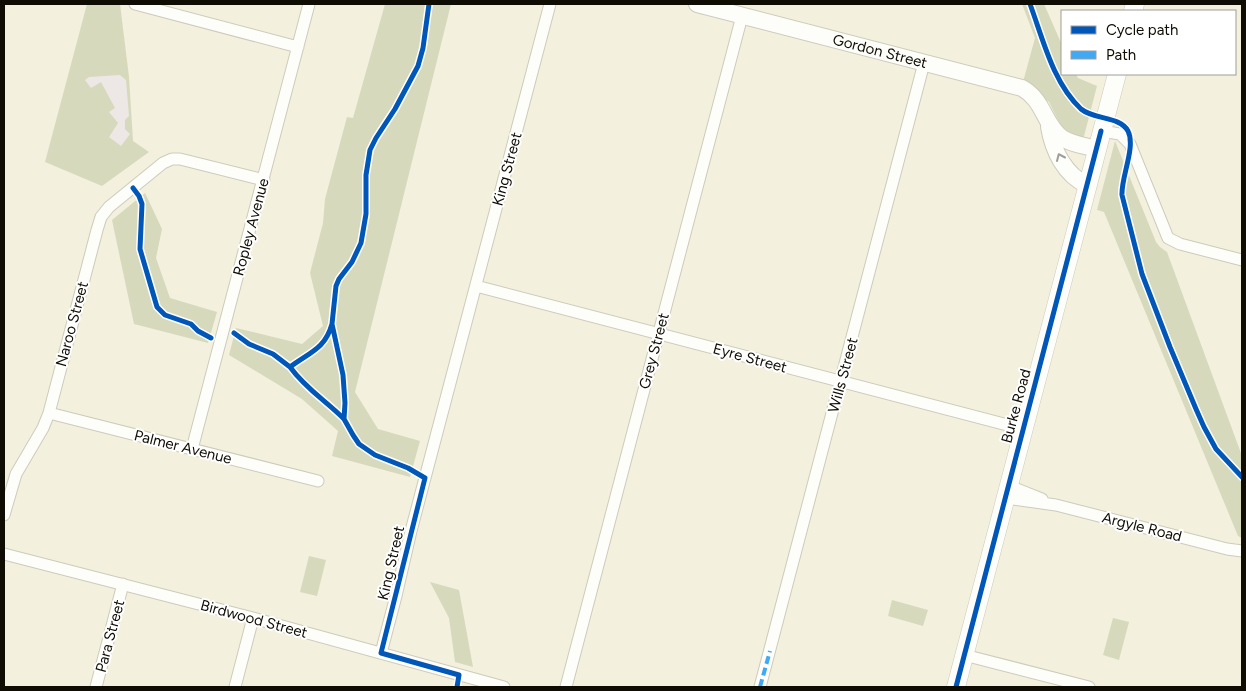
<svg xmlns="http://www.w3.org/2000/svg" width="1246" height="691" font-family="Figtree,sans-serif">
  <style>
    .green { fill: #d6d9bc }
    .building { fill: #ede8e6 }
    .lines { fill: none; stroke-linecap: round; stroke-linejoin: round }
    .street-casing { stroke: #cecbbc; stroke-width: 13 }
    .secondary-casing { stroke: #cecbbc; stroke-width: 18 }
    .primary-casing { stroke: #cecbbc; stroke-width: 19 }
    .street { stroke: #fdfdfa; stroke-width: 11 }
    .secondary { stroke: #fdfdfa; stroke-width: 16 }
    .primary { stroke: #fdfdfa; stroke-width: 18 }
    .quiet { stroke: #3fa9f5; stroke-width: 4; stroke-dasharray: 8 4; stroke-linecap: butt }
    .cycleway-casing { stroke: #fff; stroke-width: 8 }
    .cycleway { stroke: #0057b8; stroke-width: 5 }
    .oneway { stroke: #9e9d97 }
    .labels { text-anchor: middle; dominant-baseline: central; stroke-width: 4; stroke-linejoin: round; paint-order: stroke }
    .street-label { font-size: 15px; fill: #0f0c03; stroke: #fff }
  </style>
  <rect width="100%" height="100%" fill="#f3f0dd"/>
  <!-- green -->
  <path class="green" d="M 87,4 L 120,4 L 129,77 L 133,141 L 149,152 L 102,186 L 45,162 Z
    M 385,4 L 451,4 L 355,392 L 378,429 L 420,441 L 410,477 L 332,456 L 338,431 L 302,399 L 229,355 L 236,328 L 302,344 L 323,326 L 310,273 L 323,223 L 325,199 L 347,117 L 353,118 Z
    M 1022,4 L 1044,4 L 1062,45 L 1062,74 L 1076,74 L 1078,78 L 1097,86 L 1083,140 L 1065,134 L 1049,102 L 1023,82 L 1035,38 Z
    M 1115,141 L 1156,242 L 1160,247 L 1167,252 L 1242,456 L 1242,538 L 1238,536 L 1104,212 L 1097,210 Z
    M 145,193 L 162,229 L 156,258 L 170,298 L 217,312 L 208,343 L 134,324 L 112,220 Z
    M 309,556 L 326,560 L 317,596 L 300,592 Z
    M 430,582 L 459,590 L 473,667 L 455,662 L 449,618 Z
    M 892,600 L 928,610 L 923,626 L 888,616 Z
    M 1113,618 L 1129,622 L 1119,660 L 1103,655 Z"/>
  <!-- building -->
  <path class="building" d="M 120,75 L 126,80 L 129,116 L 125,120 L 125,129 L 130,134 L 121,146 L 109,137 L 118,123 L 109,112 L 115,108 L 101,82 L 91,88 L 85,80 L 89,77 Z"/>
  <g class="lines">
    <defs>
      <path id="street" d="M 135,4 L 298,47
        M 1101,131 L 1120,134 L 1130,144 L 1168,238 L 1180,244 L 1242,260
        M 476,286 L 1023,429
        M 49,413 L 318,481
        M 192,449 L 309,4
        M 1009,486 L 1042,499
        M 1005,498 L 1056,505 L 1227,549 L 1242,551
        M 4,515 L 16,474 L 43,428 L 49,413 L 97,230 L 101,217 L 109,207 L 163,163 L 172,159 L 180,159 L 264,180
        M 4,554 L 253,618 L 504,687
        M 381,653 L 396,596 L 411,531 L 550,4
        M 964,655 L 1089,687
        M 96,687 L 123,584
        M 235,687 L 253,618
        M 566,687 L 742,16
        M 760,687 L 924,63"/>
      <g id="secondary">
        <path id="s1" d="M 697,4 L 1022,88 C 1044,100 1044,125 1062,138 C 1071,144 1086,146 1097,149"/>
        <path d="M 1049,127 C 1053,151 1065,175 1087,185"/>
      </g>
      <path id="primary" d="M 1133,11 L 1135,4
        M 956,687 L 1117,74"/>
    </defs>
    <!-- street casing -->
    <use href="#street" class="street-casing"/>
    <!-- secondary casing -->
    <use href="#secondary" class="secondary-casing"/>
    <!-- primary casing -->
    <use href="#primary" class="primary-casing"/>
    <!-- street -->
    <use href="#street" class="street"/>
    <!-- secondary -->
    <use href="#secondary" class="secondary"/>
    <!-- primary -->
    <use href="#primary" class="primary"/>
    <!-- quiet -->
    <path class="quiet" d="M 760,687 L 770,651"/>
    <defs>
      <path id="cycleway" d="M 429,4 L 423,48 L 418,66 L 395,109 L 376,138 L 370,150 L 366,175 L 366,214 L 361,243 L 352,262 L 339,279 L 336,286 L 332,324 L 343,375 L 345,403 L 344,419 L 353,435 L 359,444 L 375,455 L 408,468 L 425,478 L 381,653 L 459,675 L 457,687
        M 1030,4 C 1043,39 1053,83 1081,109 C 1094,120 1120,116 1128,131 C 1136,147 1121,177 1122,195 L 1142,274 L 1170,347 L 1196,409 L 1204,427 L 1216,449 L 1242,477
        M 133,188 L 139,196 L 142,204 L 140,249 L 157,307 L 165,315 L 191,324 L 198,331 L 211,338
        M 234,333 L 249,344 L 273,354 L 290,367 C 310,352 325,349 332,324
        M 290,367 C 306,389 325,400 344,419
        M 956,687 L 1101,131"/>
    </defs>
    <!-- cycleway casing -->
    <use href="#cycleway" class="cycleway-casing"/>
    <!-- cycleway -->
    <use href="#cycleway" class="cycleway"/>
  </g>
  <!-- one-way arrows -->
  <defs><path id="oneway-chevron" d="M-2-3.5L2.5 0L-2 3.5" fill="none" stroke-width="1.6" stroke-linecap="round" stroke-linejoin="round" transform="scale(1.25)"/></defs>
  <use class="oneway" href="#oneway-chevron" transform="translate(1060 157) rotate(-114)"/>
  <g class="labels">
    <!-- street labels -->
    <g class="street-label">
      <text stroke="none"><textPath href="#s1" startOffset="189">Gordon Street</textPath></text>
      <text transform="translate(507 169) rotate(-75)">King Street</text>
      <text transform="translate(251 227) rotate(-75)">Ropley Avenue</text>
      <text transform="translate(72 324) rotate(-75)">Naroo Street</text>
      <text transform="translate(654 351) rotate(-75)">Grey Street</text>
      <text transform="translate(750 358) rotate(15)">Eyre Street</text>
      <text transform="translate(843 375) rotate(-75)">Wills Street</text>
      <text transform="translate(1016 406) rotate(-75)">Burke Road</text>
      <text transform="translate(183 447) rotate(14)">Palmer Avenue</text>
      <text transform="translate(1142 527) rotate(14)">Argyle Road</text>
      <text transform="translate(391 563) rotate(-77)">King Street</text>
      <text transform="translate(254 619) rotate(15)">Birdwood Street</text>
      <text transform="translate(110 636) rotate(-75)">Para Street</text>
    </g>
  </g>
  <!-- border -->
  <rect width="1246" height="691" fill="none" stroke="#0f0c03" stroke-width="10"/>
  <!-- legend -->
  <rect x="1061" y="10" width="175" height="65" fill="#ffffff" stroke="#9f9e9a"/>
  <rect x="1071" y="26" width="25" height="8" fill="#0057b8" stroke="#9f9e9a"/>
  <text x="1106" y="35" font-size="15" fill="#0f0c03">Cycle path</text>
  <rect x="1071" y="51" width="25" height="8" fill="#3fa9f5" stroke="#9f9e9a"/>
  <text x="1106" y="60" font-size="15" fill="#0f0c03">Path</text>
</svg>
